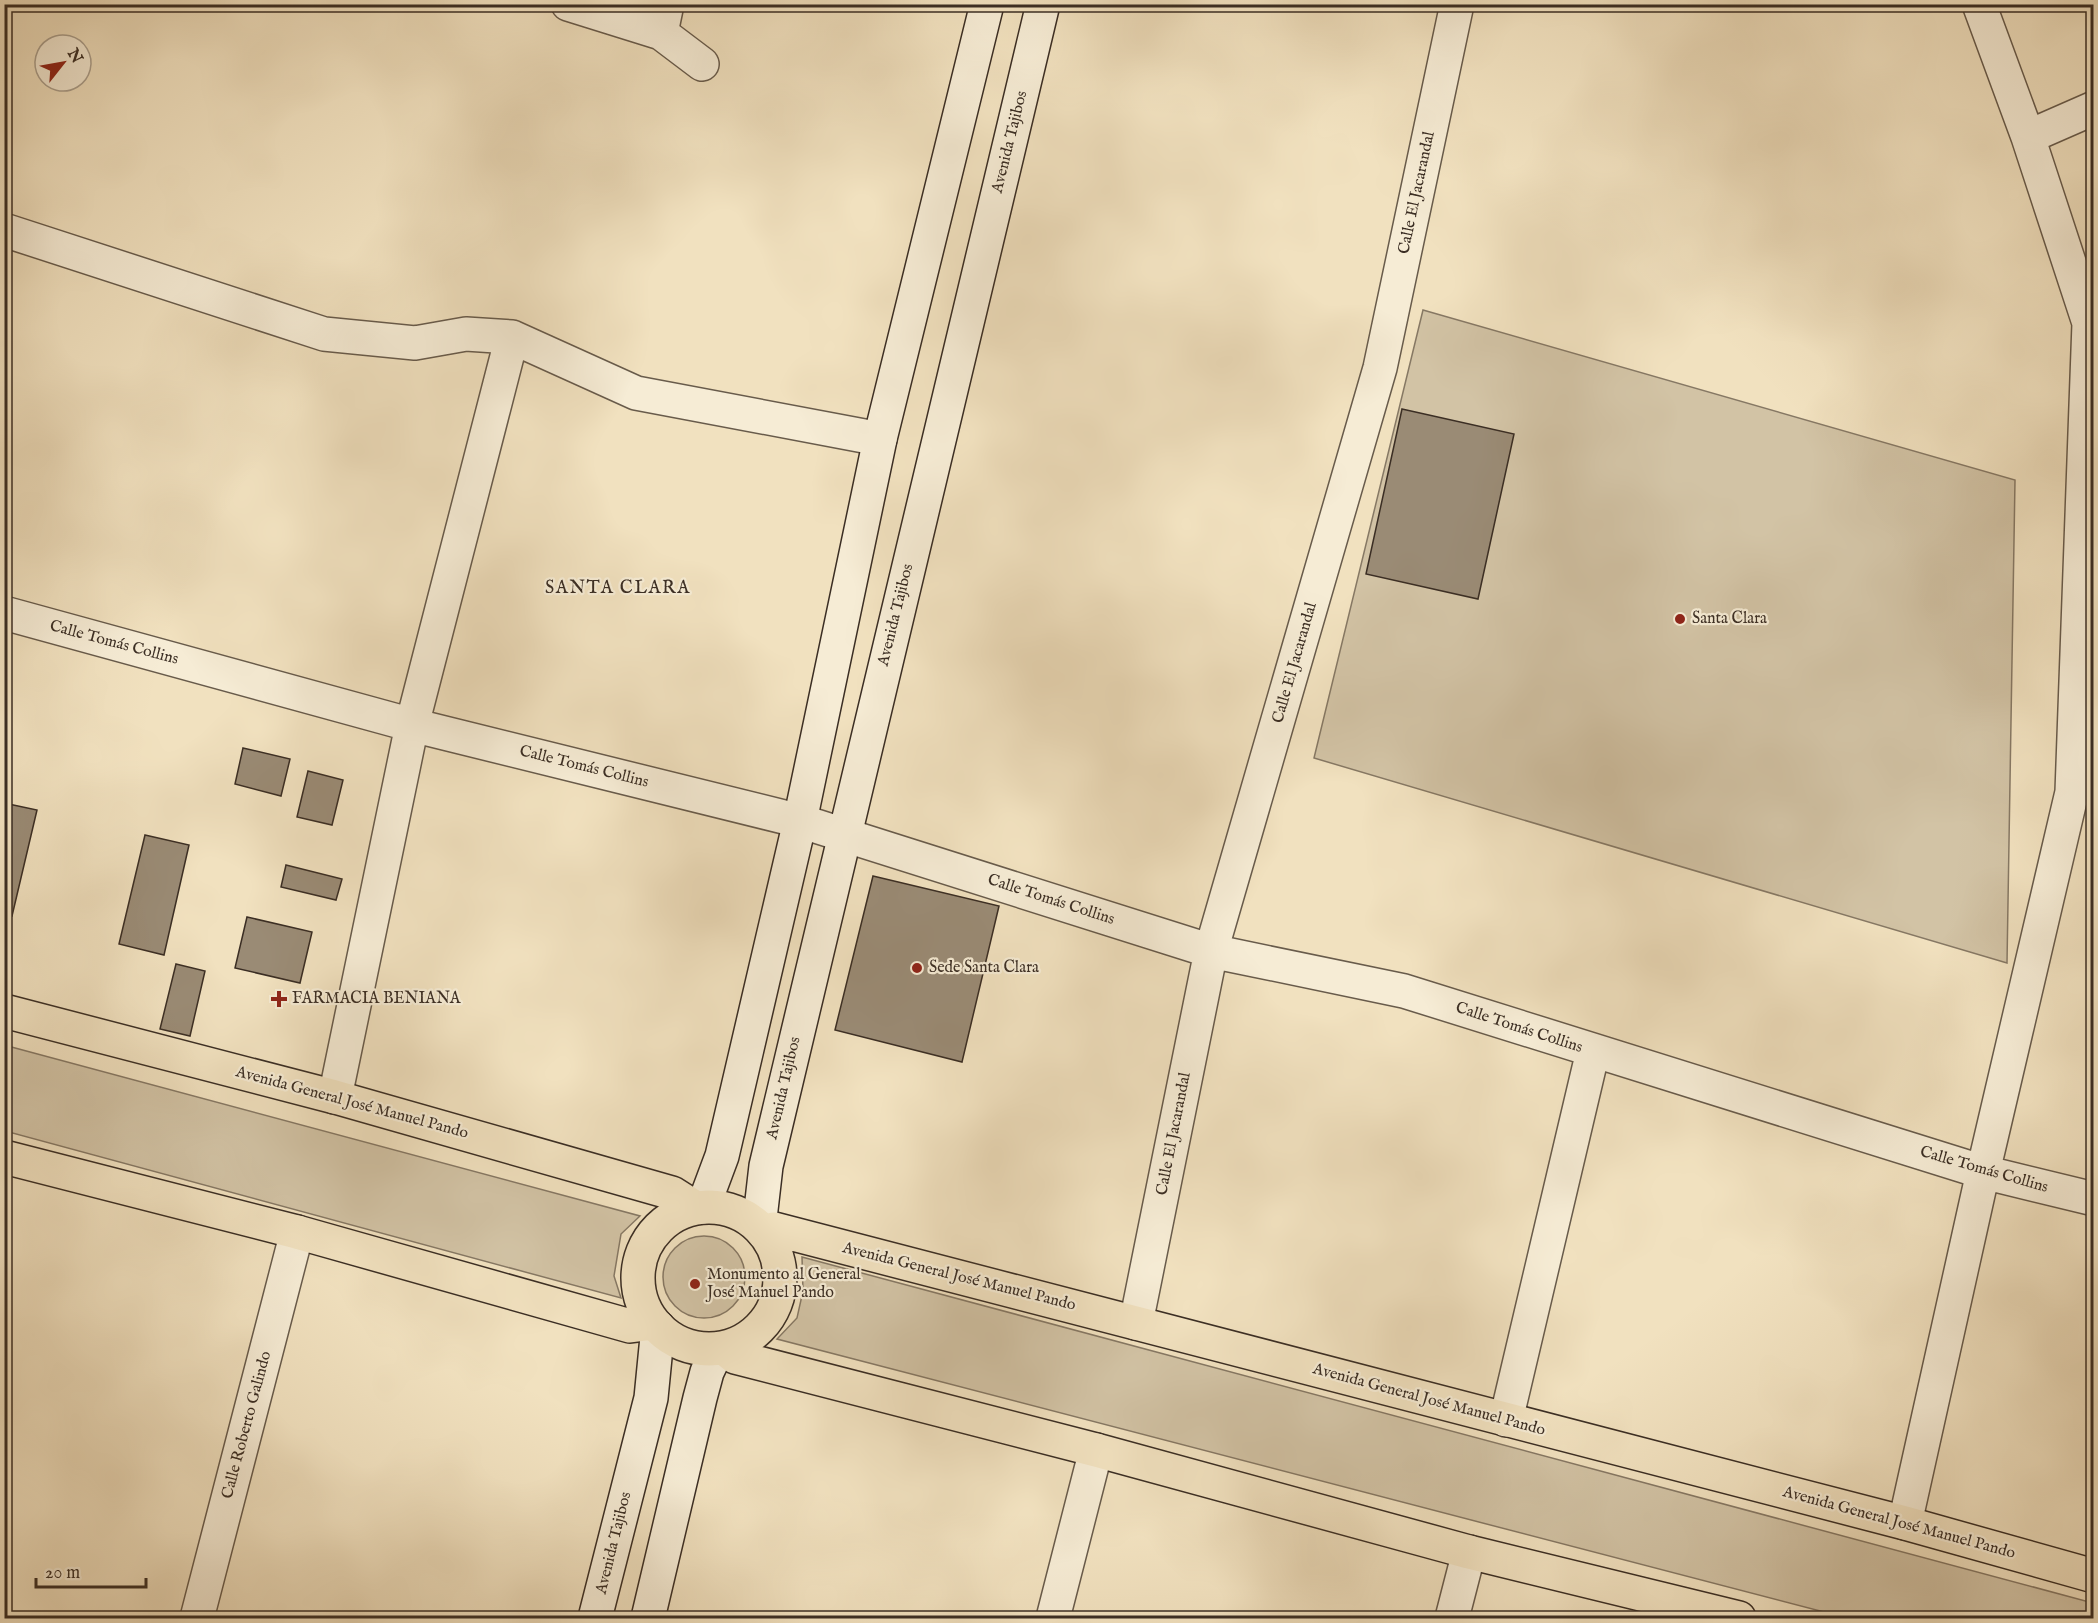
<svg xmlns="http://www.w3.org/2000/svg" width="2098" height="1623" font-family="'IM FELL English',serif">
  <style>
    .green { fill: #d2c3a5; stroke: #867864; stroke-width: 1.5 }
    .building { fill: #9a8b75; stroke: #3b2e24; stroke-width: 1.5 }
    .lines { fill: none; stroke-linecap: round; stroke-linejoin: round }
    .street-casing { stroke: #685b4b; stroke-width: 36 }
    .secondary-casing { stroke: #3b2e24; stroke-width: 36 }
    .primary-casing { stroke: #3b2e24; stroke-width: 36 }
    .street { stroke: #f6ecd5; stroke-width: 33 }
    .secondary { stroke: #f6ecd5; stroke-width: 33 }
    .primary { stroke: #f1e1bf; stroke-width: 33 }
    .poi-dot { fill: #8f2418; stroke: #f6ecd5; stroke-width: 2 }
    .labels { text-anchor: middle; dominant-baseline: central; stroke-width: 4.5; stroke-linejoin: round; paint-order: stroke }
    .street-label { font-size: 16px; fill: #3b2e24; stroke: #f6ecd5 }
    .poi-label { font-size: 16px; fill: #3b2e24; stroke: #f6ecd5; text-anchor: start }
    .neighbourhood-label { font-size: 18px; letter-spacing: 1.5px; fill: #3b2e24; stroke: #f6ecd5 }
  </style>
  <rect width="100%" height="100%" fill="#f1e1bf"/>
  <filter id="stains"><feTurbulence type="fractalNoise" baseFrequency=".00333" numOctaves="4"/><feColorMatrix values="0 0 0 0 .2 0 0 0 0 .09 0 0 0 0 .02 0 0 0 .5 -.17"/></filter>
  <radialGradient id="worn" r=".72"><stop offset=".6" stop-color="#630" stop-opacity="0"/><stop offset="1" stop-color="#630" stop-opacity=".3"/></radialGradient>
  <!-- green -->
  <path class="green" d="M 1423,310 L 2015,480 L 2007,963 L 1314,758 Z
    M 4,1045 L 640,1216 L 621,1234 L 614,1276 L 621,1298 L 5,1131 Z
    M663 1277a41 41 0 1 1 82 0a41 41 0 1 1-82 0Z
    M 802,1257 L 2093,1603 L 2093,1618 L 1847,1618 L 777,1339 L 797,1318 L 803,1291 Z"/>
  <!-- building -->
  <path class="building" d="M 1402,409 L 1514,434 L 1478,599 L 1366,574 Z
    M 243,748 L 290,759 L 281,796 L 235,784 Z
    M 308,771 L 343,780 L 332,825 L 297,817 Z
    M 4,803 L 37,810 L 12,916 L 4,914 Z
    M 145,835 L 189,845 L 164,955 L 119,944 Z
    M 286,865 L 342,879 L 336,900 L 281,887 Z
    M 873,876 L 999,906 L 962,1062 L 835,1030 Z
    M 247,917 L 312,932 L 300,983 L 235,968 Z
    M 176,964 L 205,971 L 190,1036 L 160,1029 Z"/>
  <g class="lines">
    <defs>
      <path id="street" d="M 568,4 L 661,33
        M 667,4 L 661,33 L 702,64
        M 2028,137 L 2094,108
        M 4,230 L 324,334 L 415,343 L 466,334 L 512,337 L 636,393 L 880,439
        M 4,613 L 412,725 L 800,821 L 1211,951 L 1404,991 L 1983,1172 L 2094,1199
        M 335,1097 L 412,725 L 512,337
        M 1136,1323 L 1211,951 L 1380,368 L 1457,4
        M 1506,1420 L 1593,1051
        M 1905,1523 L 1983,1172 L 2072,792 L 2089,323 L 2028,137 L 1979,4
        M 197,1618 L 297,1232
        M 1053,1618 L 1096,1450
        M 1452,1618 L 1469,1552"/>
      <path id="secondary" d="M 703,1207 L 722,1156 L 800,821 L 880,439 L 987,4
        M 759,1227 L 766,1166 L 1043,4
        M 595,1618 L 651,1398 L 658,1327
        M 648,1618 L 700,1398 L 707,1372 L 718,1349"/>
      <path id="primary" d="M 4,1011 L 335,1097 L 672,1193 L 694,1207
        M 4,1157 L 297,1232 L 630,1326 L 654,1323
        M638 1278a71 71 0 1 1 142 0a71 71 0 1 1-142 0Z
        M 763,1231 L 774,1229 L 1905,1523 L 2094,1576
        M 724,1348 L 735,1357 L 1096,1450 L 1469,1552 L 1739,1618"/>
    </defs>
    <!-- street casing -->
    <use href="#street" class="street-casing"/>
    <!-- secondary casing -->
    <use href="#secondary" class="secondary-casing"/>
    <!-- primary casing -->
    <use href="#primary" class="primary-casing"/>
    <!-- street -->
    <use href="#street" class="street"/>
    <!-- secondary -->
    <use href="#secondary" class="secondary"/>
    <!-- primary -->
    <use href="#primary" class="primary"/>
  </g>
  <!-- markers -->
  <g class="poi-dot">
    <circle cx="1680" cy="619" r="6"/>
    <circle cx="917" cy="968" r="6"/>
    <path d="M276 990h6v6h6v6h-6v6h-6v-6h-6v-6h6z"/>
    <circle cx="695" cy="1284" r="6"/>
  </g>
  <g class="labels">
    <!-- street labels -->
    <g class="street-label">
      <text transform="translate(1010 142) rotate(-76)">Avenida Tajibos</text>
      <text transform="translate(1417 193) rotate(-78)">Calle El Jacarandal</text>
      <text transform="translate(896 615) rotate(-76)">Avenida Tajibos</text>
      <text transform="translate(114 643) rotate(15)">Calle Tomás Collins</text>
      <text transform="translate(1295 663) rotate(-74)">Calle El Jacarandal</text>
      <text transform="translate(584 767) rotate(14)">Calle Tomás Collins</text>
      <text transform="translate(1051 900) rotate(18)">Calle Tomás Collins</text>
      <text transform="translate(1519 1028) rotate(18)">Calle Tomás Collins</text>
      <text transform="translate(784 1088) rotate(-77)">Avenida Tajibos</text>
      <text transform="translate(352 1103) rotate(15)">Avenida General José Manuel Pando</text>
      <text transform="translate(1174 1134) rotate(-79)">Calle El Jacarandal</text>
      <text transform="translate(1984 1170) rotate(16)">Calle Tomás Collins</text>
      <text transform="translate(959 1277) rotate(14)">Avenida General José Manuel Pando</text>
      <text transform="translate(1429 1400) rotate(15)">Avenida General José Manuel Pando</text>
      <text transform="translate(247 1425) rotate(-75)">Calle Roberto Galindo</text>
      <text transform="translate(1899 1523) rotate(15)">Avenida General José Manuel Pando</text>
      <text transform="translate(614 1543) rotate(-76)">Avenida Tajibos</text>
    </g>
    <!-- poi labels -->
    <g class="poi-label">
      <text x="1692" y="619">Santa Clara</text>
      <text x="929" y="968">Sede Santa Clara</text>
      <text x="292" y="999">FARMACIA BENIANA</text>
      <text x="707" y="1275">Monumento al General<tspan x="707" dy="18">José Manuel Pando</tspan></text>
    </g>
    <!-- neighbourhood labels -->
    <g class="neighbourhood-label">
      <text x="618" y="588">SANTA CLARA</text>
    </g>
  </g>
  <!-- margin -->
  <rect width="2098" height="1623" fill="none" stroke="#f1e1bf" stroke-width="24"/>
  <rect x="6" y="6" width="2086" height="1611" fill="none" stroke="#3b2e24" stroke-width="3"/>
  <rect x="12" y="12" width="2074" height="1599" fill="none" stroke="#3b2e24" stroke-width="1.5"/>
  <!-- north arrow -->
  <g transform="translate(63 63) rotate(59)"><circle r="28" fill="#f6ecd5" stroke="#aba08e" stroke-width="1.5"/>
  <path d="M0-4.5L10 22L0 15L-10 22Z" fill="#8f2418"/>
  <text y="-9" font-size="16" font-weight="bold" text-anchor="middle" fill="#3b2e24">N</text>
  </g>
  <!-- scale -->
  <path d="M36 1578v9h110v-9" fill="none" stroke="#3b2e24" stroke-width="3"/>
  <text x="45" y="1578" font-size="18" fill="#3b2e24" stroke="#f6ecd5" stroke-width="4.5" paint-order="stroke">20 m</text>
  <rect width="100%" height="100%" filter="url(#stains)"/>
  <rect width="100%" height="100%" fill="url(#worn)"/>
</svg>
